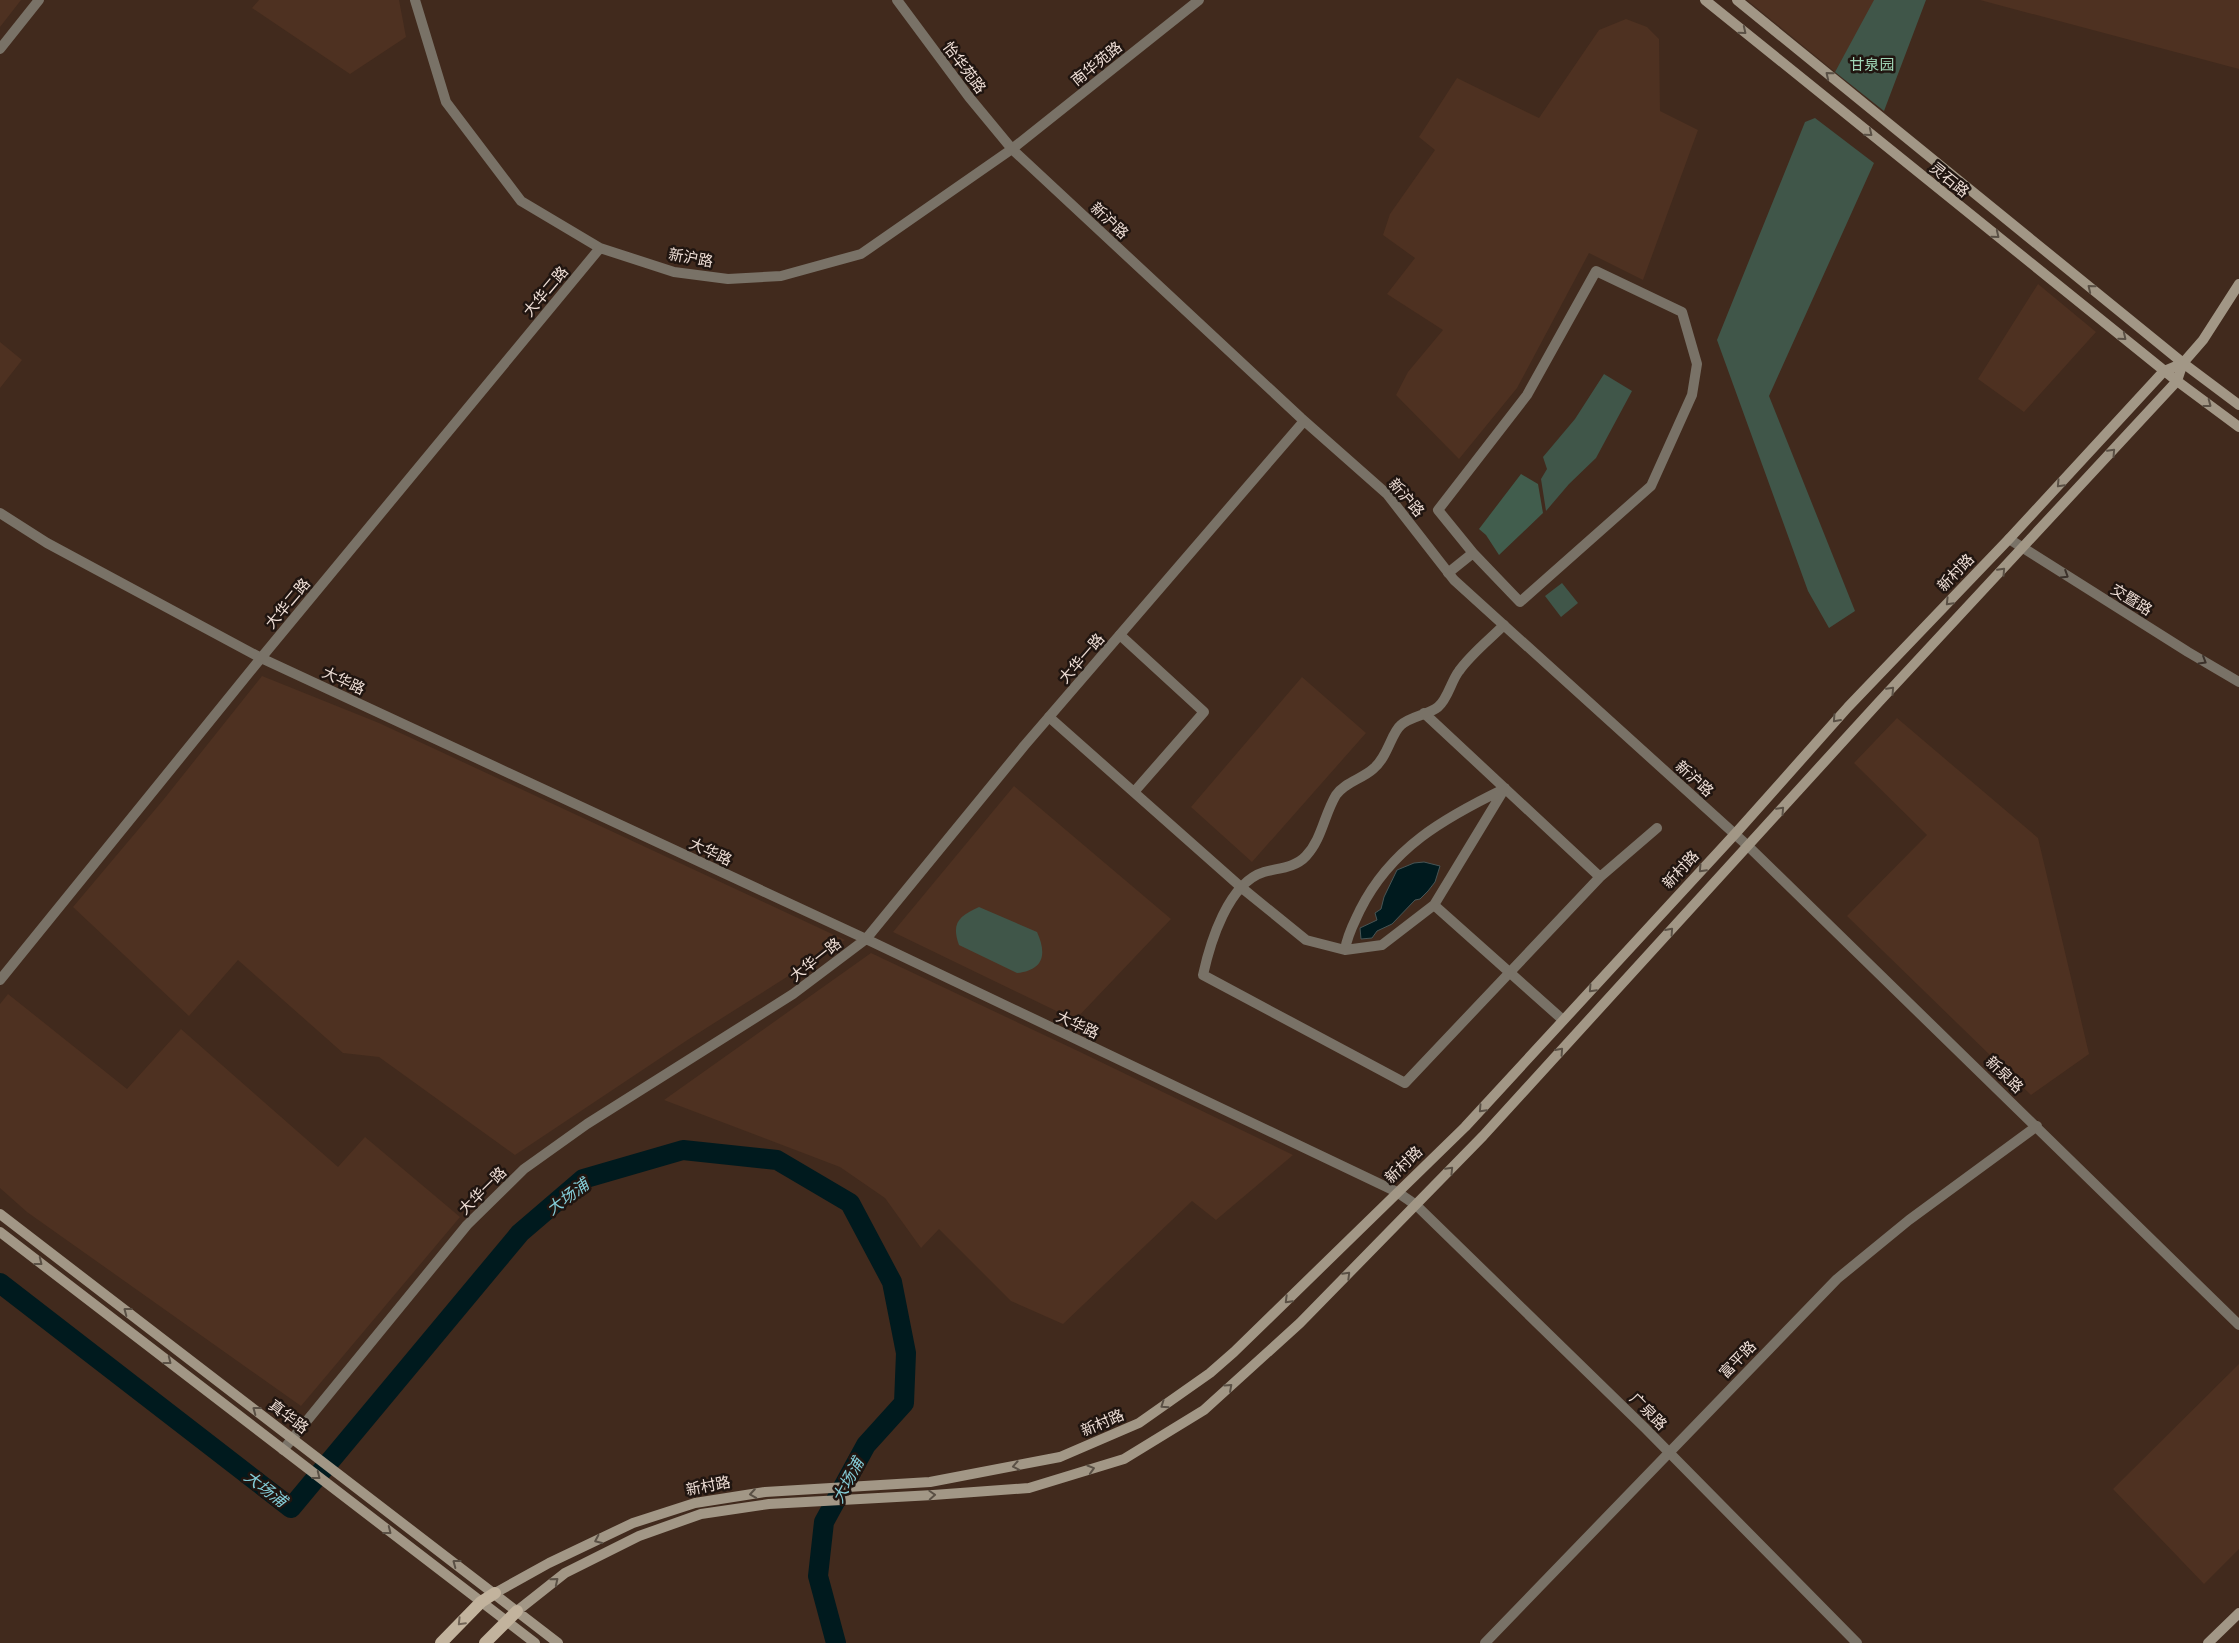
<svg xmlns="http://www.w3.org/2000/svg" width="2239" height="1643" font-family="'Exo 2','Noto Sans SC',sans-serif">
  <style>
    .built { fill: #4e3121 }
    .green { fill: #405649 }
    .forest { fill: #415d4d }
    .water { fill: #001a1e; stroke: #475555 }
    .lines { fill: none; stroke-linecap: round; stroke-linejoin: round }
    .river { stroke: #001a1e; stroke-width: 20 }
    .minor { stroke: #797267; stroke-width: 10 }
    .tertiary { stroke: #797267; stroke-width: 10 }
    .secondary { stroke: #a29786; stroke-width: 10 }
    .primary { stroke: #c2b39d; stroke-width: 12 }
    .oneway { stroke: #5a5045 }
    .oneway2 { stroke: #3b312a }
    .oneway3 { stroke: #716456 }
    .labels { text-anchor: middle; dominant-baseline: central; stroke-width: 5; stroke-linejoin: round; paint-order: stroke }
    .street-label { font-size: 15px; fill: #eeded6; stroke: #201510 }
    .park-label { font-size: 15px; fill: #a0d7b7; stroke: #201510 }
    .water-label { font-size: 16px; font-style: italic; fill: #84ccd7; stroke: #201510 }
  </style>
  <rect width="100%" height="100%" fill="#412a1d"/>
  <!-- built -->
  <path class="built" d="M 0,0 L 21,0 L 0,27 Z
    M 259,0 L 399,0 L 406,37 L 350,74 L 252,8 Z
    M 1747,0 L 1874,0 L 1875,1 L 1835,72 Z
    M 1980,0 L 2239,0 L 2239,69 Z
    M 1626,19 L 1647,27 L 1659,39 L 1660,111 L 1698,130 L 1643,280 L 1589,253 L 1517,388 L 1459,459 L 1396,395 L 1408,372 L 1443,330 L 1387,294 L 1415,258 L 1383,235 L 1390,214 L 1435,150 L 1419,137 L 1457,78 L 1539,118 L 1599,30 Z
    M 2038,284 L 2096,332 L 2024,412 L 1978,379 Z
    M 0,342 L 22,360 L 0,388 Z
    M 262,676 L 379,723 L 845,940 L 689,1039 L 515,1155 L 379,1057 L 343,1053 L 238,960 L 189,1016 L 73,907 L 164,799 Z
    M 1302,677 L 1366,733 L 1252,862 L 1191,807 Z
    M 1897,718 L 2038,838 L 2089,1054 L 2031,1095 L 1847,916 L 1927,835 L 1854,763 Z
    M 1014,786 L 1171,919 L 1075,1020 L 893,932 Z
    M 871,953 L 1078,1051 L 1293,1155 L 1216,1220 L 1192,1201 L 1063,1324 L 1011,1301 L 939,1229 L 921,1248 L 885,1198 L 840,1167 L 664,1100 Z
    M 8,994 L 127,1089 L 181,1029 L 338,1167 L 365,1137 L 460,1217 L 301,1406 L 27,1212 L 0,1188 L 0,1004 Z
    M 2239,1364 L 2239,1549 L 2204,1584 L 2113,1489 Z"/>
  <!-- green -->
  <path class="green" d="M 1874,0 L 1926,0 L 1884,111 L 1835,72 Z
    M 1815,118 L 1874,163 L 1769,396 L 1855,611 L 1829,628 L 1808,591 L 1717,340 L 1805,122 Z
    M 1604,374 L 1632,391 L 1596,458 L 1569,484 L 1546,511 L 1541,479 L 1547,469 L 1543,457 L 1575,419 Z
    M 1562,583 L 1578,603 L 1561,617 L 1545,596 Z
    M 979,907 L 1037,932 C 1047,954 1044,970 1017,973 L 959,945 C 951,923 959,916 979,907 Z"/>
  <!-- forest -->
  <path class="forest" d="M 1521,474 L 1538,484 L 1543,513 L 1499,555 L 1486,535 L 1479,529 Z"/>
  <!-- water -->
  <path class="water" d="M 1424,862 L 1440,866 L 1435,882 L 1428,891 L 1420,899 L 1415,900 L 1392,924 L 1377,931 L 1372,938 L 1361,939 L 1360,928 L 1377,920 L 1375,913 L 1381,909 L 1384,897 L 1397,870 L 1414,863 Z"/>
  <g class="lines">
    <!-- river -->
    <path class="river" d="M 0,1283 L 291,1508 L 520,1233 L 583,1179 L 683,1150 L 777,1160 L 850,1203 L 892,1282 L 906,1353 L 904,1403 L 866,1445 L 824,1522 L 818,1576 L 836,1643"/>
    <!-- minor -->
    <path class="minor" d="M 1448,573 L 1473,553 L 1520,602 L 1651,486 L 1692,395 L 1697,364 L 1682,312 L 1596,271 L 1527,395 L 1438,510 L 1473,553
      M 1120,635 L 1204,712 L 1134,792
      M 1424,713 L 1600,877 L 1405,1083 L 1203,975 C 1210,943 1228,883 1264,872 C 1278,868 1295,868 1306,856 C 1322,839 1324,815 1336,795 C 1345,782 1362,779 1373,769 C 1388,757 1391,733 1401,725 C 1411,716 1428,715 1438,707 C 1448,699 1451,681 1459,671 C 1471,654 1489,640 1504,625
      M 1049,717 L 1242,888 L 1306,940 L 1345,950 L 1382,945 L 1434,905 L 1505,788
      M 1600,877 L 1657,828
      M 1434,905 L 1563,1020
      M 1345,950 C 1347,935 1354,923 1360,910 C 1391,848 1444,818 1504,789"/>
    <!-- tertiary -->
    <path class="tertiary" d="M 415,0 L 446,102 L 521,201 L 600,248 L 674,272 L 728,279 L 781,276 L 861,254 L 1012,149 L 1199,0
      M 897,0 L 969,97 L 1012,149 L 1301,418 L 1387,494 L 1454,580 L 1748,846 L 2239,1325
      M 0,49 L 39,0
      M 0,513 L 47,543 L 261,658 L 866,939 L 1397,1192 L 1416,1205 L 1645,1428 L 1857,1643
      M 2009,539 L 2188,652 L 2239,682
      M 0,980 L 261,658 L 600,248
      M 283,1450 L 467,1225 L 524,1169 L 587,1124 L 793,994 L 866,939 L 1024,746 L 1304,421
      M 1485,1643 L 1837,1279 L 1909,1220 L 2037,1126"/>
    <!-- secondary -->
    <path class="secondary" d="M 1705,0 L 2177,381 L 2239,427
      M 1737,0 L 2183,363 L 2239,405
      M 0,1214 L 558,1643
      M 0,1232 L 535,1643
      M 495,1593 L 549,1563 L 633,1523 L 695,1503 L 765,1492 L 930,1482 L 1060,1457 L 1139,1423 L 1210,1373 L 1234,1352 L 1465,1127 L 1735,834 L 1848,707 L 2009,539 L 2164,371 L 2183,363
      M 517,1611 L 565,1573 L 639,1536 L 701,1514 L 769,1504 L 933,1495 L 1029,1488 L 1124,1459 L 1204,1410 L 1300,1323 L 1483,1136 L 1878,703 L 2177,381 L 2183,363 L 2203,340 L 2239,284
      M 2208,1643 L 2239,1613"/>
    <!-- primary -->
    <path class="primary" d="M 441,1643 L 481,1602 L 495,1593
      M 485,1643 L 517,1611"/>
  </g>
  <!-- one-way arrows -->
  <defs><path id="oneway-chevron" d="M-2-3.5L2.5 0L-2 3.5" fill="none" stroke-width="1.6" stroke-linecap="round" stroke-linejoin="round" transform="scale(1.25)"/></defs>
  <g class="oneway">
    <use href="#oneway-chevron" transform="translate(1743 31) rotate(39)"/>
    <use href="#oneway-chevron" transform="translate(1829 75) rotate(-141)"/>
    <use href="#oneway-chevron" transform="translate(1869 133) rotate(39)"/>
    <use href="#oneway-chevron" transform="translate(1996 235) rotate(39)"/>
    <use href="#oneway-chevron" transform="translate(2091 288) rotate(-141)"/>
    <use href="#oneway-chevron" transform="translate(2123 337) rotate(39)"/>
    <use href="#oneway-chevron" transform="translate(2208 404) rotate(37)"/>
    <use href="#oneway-chevron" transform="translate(2112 452) rotate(-47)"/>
    <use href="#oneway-chevron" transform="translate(2060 484) rotate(133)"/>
    <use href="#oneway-chevron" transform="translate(2002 571) rotate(-47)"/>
    <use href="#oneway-chevron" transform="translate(1949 602) rotate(134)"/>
    <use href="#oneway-chevron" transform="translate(1891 690) rotate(-47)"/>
    <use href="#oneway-chevron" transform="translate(1836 719) rotate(132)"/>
    <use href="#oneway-chevron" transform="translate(1781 810) rotate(-47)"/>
    <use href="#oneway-chevron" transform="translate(1702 869) rotate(133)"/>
    <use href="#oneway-chevron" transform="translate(1670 931) rotate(-48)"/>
    <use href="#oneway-chevron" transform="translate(1592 989) rotate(133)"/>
    <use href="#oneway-chevron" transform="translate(1560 1051) rotate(-48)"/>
    <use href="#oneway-chevron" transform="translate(1482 1109) rotate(133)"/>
    <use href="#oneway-chevron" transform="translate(1450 1170) rotate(-46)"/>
    <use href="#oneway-chevron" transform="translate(39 1262) rotate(38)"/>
    <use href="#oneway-chevron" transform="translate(1347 1275) rotate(-45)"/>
    <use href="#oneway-chevron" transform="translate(1288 1300) rotate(135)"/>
    <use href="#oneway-chevron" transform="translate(127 1311) rotate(-143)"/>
    <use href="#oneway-chevron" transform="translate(168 1361) rotate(38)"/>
    <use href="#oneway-chevron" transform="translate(1229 1387) rotate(-42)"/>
    <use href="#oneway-chevron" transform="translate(1164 1405) rotate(145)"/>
    <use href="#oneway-chevron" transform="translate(256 1410) rotate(-143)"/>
    <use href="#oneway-chevron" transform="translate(1016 1466) rotate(169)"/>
    <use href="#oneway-chevron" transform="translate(1091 1469) rotate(-17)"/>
    <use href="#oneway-chevron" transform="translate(317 1476) rotate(38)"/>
    <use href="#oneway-chevron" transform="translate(753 1494) rotate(171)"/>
    <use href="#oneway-chevron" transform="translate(932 1495) rotate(-3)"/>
    <use href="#oneway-chevron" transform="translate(388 1531) rotate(38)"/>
    <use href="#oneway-chevron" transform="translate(598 1540) rotate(155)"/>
    <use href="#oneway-chevron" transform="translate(456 1563) rotate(-143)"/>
    <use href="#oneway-chevron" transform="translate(555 1581) rotate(-39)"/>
  </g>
  <g class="oneway2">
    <use href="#oneway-chevron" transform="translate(2065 575) rotate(32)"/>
    <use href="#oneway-chevron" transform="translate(2203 661) rotate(31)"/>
  </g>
  <use class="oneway3" href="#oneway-chevron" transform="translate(461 1622) rotate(134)"/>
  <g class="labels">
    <!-- street labels -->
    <g class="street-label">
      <text transform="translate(1096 63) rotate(-39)">南华苑路</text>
      <text transform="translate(965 67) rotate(53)">怡华苑路</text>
      <text transform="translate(1950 179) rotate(39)">灵石路</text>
      <text transform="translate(1110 220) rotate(43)">新沪路</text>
      <text transform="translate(691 257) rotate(10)">新沪路</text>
      <text transform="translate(545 291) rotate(-50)">大华二路</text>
      <text transform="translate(1407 497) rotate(49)">新沪路</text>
      <text transform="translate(1955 572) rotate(-46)">新村路</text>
      <text transform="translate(2132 599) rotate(32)">交暨路</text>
      <text transform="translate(287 603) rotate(-50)">大华二路</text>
      <text transform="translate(1081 658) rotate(-49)">大华一路</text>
      <text transform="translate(344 680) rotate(25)">大华路</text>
      <text transform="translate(1695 778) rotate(42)">新沪路</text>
      <text transform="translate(711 851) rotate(25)">大华路</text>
      <text transform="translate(1680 869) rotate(-47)">新村路</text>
      <text transform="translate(815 959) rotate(-38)">大华一路</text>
      <text transform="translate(1078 1024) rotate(25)">大华路</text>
      <text transform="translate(2005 1074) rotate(44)">新泉路</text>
      <text transform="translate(1403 1164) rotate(-44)">新村路</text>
      <text transform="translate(482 1190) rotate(-45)">大华一路</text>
      <text transform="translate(1737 1359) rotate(-46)">富平路</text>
      <text transform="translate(1649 1411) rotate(45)">广泉路</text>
      <text transform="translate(289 1416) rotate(37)">真华路</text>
      <text transform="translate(1102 1422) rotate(-23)">新村路</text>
      <text transform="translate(708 1485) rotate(-11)">新村路</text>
    </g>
    <!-- park labels -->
    <g class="park-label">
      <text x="1872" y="64">甘泉园</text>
    </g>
    <!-- water labels -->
    <g class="water-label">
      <text transform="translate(567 1196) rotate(-37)">大场浦</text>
      <text transform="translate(847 1480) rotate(-62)">大场浦</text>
      <text transform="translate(266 1488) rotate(37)">大场浦</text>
    </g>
  </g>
</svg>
